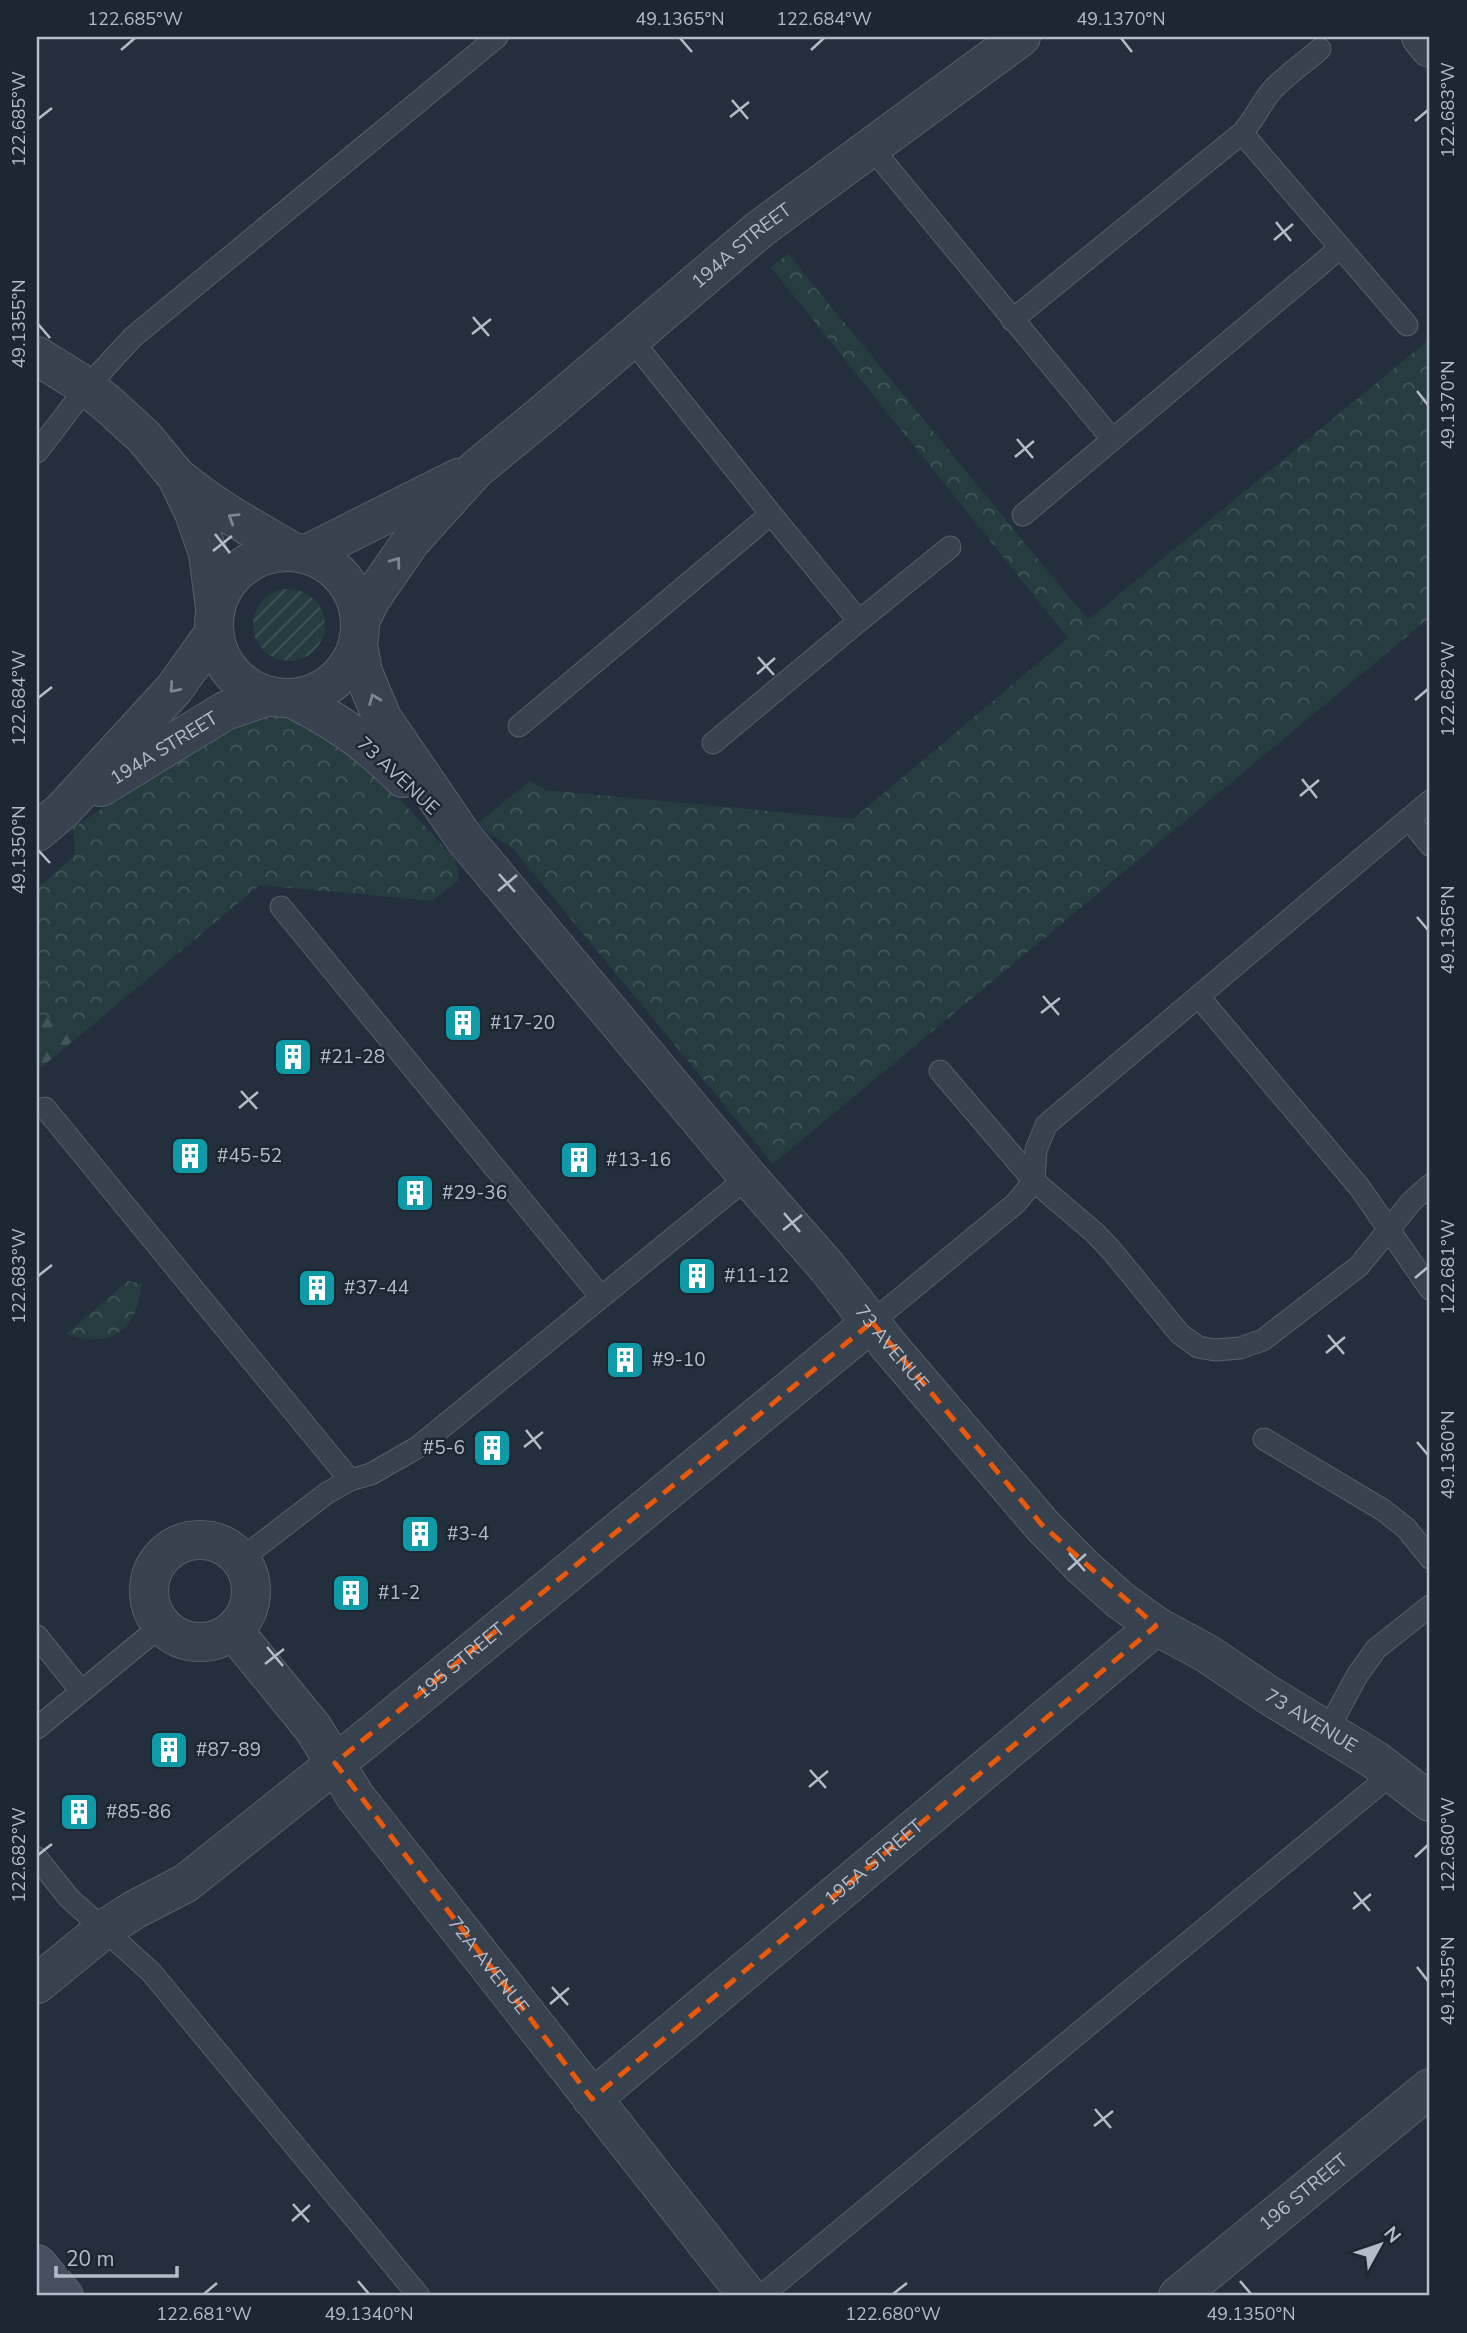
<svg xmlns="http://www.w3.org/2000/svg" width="1467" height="2333" font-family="'Nunito Sans',sans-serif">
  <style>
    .forest { fill: url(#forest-firs) }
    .park { fill: url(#park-crowns) }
    .garden { fill: url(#garden-furrows) }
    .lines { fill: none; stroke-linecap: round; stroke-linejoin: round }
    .lane-casing { stroke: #565f6c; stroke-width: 23 }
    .street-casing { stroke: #565f6c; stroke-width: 40 }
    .secondary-casing { stroke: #565f6c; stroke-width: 40 }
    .lane { stroke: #38414e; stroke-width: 21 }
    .street { stroke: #38414e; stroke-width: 38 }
    .secondary { stroke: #465061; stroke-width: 38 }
    .oneway { stroke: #7c8592 }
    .marked { fill: none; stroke: #e8590c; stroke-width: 5; stroke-dasharray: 14 9; stroke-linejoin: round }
    .ticks { fill: none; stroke: #b4bcc9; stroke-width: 2.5 }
    .labels { text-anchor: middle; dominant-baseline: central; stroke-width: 5; stroke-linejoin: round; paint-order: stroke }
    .street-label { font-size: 19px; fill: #b4bcc9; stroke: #1d2633 }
    .poi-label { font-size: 19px; fill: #b4bcc9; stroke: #1d2633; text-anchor: start }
    .neatline { fill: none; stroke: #b4bcc9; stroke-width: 2.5 }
    .ticks-label { font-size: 18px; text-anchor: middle; fill: #b4bcc9 }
  </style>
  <defs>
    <pattern id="forest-firs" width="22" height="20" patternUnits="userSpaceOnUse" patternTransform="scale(1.75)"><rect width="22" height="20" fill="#263c3f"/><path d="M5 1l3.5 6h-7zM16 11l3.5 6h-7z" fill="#435659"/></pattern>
    <pattern id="park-crowns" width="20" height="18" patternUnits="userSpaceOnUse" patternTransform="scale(1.75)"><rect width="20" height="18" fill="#263c3f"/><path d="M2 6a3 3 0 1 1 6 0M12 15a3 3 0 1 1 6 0" fill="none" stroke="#435659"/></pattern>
    <pattern id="garden-furrows" width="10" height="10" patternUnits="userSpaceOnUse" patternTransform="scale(1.75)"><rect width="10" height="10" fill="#263c3f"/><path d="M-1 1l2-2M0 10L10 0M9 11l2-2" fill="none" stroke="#435659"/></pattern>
  </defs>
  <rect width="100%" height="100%" fill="#242f3e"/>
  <!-- forest -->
  <path class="forest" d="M 37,1014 L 45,1015 L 78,1037 L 37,1071 Z"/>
  <!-- park -->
  <path class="park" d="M 788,254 L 1088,620 L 1430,339 L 1430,617 L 773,1164 L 514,850 C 500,838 491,838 478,823 L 530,781 L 546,790 L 853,819 L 1068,638 L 771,267 Z
    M 274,715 L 296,719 L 359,755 L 455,859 L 459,880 L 432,901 L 260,885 L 78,1037 L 45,1015 L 37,1014 L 37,888 L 72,858 L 75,853 L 73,828 L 181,755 L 231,726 Z
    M 128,1281 L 142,1284 C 140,1294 138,1307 133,1316 C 118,1343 92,1343 66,1334 Z"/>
  <!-- garden -->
  <path class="garden" d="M253 625a36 36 0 1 1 72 0a36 36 0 1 1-72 0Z"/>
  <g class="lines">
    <defs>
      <path id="lane" d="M 1242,133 L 1407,325
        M 871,147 L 1112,439
        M 1012,320 L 1242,133 C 1255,119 1261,102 1274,88 C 1288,74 1305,62 1320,49
        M 631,339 L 771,514 L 859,621 L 713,743
        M 37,452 L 87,387 L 133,337 L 497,37
        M 1023,515 L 1340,248
        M 859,621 L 950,547
        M 519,726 L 771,514
        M 1409,819 L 1430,845
        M 281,907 L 601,1297
        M 1199,997 L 1360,1188 L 1430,1289
        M 940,1071 L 1034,1181 L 1095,1233 L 1112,1251 L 1180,1334 L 1198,1347 L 1215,1350 L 1240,1348 L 1263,1340 L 1359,1266 L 1412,1201 L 1430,1185
        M 45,1108 L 350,1480
        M 872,1322 L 1016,1203 L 1034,1181 L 1036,1150 L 1046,1125 L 1430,801
        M 1264,1439 L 1383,1510 L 1406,1528 L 1430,1558
        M 241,1559 L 327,1493 L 350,1480 L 371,1474 L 418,1447 L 748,1177
        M 37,1636 L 81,1691
        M 37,1728 L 162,1625
        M 1327,1731 L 1358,1674 L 1376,1649 L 1430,1606
        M 37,1858 L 69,1898 L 151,1972 L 419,2296
        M 761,2296 L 1393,1773"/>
      <g id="street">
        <path d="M 1421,37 L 1430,48"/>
        <path d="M 37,356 L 87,387 L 109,405 L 144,437 L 177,477 L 194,513 L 208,553 L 215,608"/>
        <path d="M 181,480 C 216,509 254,529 293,552"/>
        <circle cx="287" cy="625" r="73"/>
        <path d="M 307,554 L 458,478"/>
        <path id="s1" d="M 360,621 L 371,599 L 411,541 L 475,470 L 549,409 L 760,229 L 1021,37"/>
        <path id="s2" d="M 358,644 L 363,672 L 382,718 L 464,838 L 748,1177 L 827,1267 L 889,1346 L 1042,1525 L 1082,1566 L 1120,1600 L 1156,1626 L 1206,1653 L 1267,1694 L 1375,1760 L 1430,1802"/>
        <path d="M 291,698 C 337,721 367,742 403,778"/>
        <path id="s3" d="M 101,787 L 225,711 L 269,696"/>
        <path d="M 37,832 L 63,810 L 174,689 L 214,633"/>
        <circle cx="200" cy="1591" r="51"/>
        <path id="s4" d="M 233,1630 L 313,1728 L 355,1796 L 748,2296"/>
        <path id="s5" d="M 37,1984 L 103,1930 L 134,1910 L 186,1883 L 371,1735 L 872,1322"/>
        <path id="s6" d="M 592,2099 L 1156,1626"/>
        <path id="s7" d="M 1178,2296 L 1430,2088"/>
      </g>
      <path id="secondary" d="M 37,2264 L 64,2296"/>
    </defs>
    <!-- lane casing -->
    <use href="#lane" class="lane-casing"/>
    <!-- street casing -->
    <use href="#street" class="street-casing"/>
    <!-- secondary casing -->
    <use href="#secondary" class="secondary-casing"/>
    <!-- lane -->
    <use href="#lane" class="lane"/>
    <!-- street -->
    <use href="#street" class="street"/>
    <!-- secondary -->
    <use href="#secondary" class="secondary"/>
  </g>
  <!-- one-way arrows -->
  <defs><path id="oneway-chevron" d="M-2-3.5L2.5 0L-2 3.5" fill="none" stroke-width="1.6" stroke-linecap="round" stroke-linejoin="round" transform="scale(1.75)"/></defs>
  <g class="oneway">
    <use href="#oneway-chevron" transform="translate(233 518) rotate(-148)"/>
    <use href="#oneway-chevron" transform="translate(396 562) rotate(-54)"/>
    <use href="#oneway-chevron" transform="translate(174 688) rotate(131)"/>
    <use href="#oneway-chevron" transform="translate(374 699) rotate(-112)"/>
  </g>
  <!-- marked area -->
  <path class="marked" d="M 872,1322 L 1042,1525 L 1156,1626 L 592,2099 L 335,1763 Z"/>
  <!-- ticks -->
  <path class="ticks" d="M 680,38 L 692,52M 1121,38 L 1132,52M 121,50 L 135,38M 811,50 L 824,38M 732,100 L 748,119M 730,117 L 749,102M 38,119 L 52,108M 1415,121 L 1428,110M 1276,222 L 1291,241M 1274,240 L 1293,224M 473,317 L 489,336M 38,324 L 50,338M 472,334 L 491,319M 1417,391 L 1428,405M 1017,439 L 1033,458M 1015,457 L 1034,441M 215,534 L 230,553M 213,551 L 232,536M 758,657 L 774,675M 757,674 L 775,658M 38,698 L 52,687M 1415,700 L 1428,689M 1302,779 L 1317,798M 1300,796 L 1319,780M 38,850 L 50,863M 499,874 L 515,892M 498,891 L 517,875M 1417,917 L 1428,930M 1043,996 L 1059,1015M 1041,1013 L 1060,998M 241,1091 L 257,1109M 239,1108 L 258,1092M 784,1213 L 800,1232M 783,1230 L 802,1215M 38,1276 L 52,1265M 1415,1278 L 1428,1267M 1328,1335 L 1344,1354M 1326,1353 L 1345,1337M 526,1430 L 541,1449M 1417,1442 L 1428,1455M 524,1447 L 543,1432M 1069,1553 L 1085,1571M 1068,1570 L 1086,1554M 267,1647 L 283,1666M 265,1664 L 284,1649M 810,1770 L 826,1788M 809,1787 L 828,1771M 38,1855 L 52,1844M 1415,1857 L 1428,1845M 1354,1892 L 1370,1911M 1353,1909 L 1371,1894M 1417,1967 L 1428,1981M 552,1987 L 568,2005M 550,2004 L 569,1988M 1095,2109 L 1111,2128M 1094,2126 L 1113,2111M 293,2204 L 309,2222M 292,2221 L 310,2205M 358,2281 L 369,2294M 1240,2281 L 1251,2294M 204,2294 L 217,2283M 893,2294 L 907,2283"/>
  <!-- icons -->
  <defs>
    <symbol id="building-square" viewBox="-11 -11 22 22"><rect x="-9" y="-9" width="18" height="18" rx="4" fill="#0f9aa8" stroke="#1d2633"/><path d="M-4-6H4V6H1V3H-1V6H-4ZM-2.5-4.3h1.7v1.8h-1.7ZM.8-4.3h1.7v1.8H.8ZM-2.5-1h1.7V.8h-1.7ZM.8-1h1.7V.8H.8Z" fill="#fff"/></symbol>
  </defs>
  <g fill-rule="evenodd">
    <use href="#building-square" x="441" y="1001" width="44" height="44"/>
    <use href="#building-square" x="271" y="1035" width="44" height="44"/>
    <use href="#building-square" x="168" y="1134" width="44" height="44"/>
    <use href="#building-square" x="557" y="1138" width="44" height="44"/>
    <use href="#building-square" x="393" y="1171" width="44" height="44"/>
    <use href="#building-square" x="675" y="1254" width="44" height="44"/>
    <use href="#building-square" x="295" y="1266" width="44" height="44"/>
    <use href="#building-square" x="603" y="1338" width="44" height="44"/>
    <use href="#building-square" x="470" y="1426" width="44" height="44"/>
    <use href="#building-square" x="398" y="1512" width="44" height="44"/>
    <use href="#building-square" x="329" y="1571" width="44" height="44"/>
    <use href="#building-square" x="147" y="1728" width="44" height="44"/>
    <use href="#building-square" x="57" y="1790" width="44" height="44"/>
  </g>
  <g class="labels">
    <!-- street labels -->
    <g class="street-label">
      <text stroke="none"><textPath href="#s1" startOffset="539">194A STREET</textPath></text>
      <text stroke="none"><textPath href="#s3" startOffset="74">194A STREET</textPath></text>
      <text transform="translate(398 776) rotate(43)">73 AVENUE</text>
      <text stroke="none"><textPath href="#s2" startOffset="889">73 AVENUE</textPath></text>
      <text stroke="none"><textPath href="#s5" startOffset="534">195 STREET</textPath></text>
      <text stroke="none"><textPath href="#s2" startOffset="1456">73 AVENUE</textPath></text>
      <text stroke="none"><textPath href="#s6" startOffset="368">195A STREET</textPath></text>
      <text stroke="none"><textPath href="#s4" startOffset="422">72A AVENUE</textPath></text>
      <text stroke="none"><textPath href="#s7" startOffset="163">196 STREET</textPath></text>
    </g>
    <!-- poi labels -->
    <g class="poi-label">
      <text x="490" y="1023">#17-20</text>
      <text x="320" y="1057">#21-28</text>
      <text x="217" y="1156">#45-52</text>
      <text x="606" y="1160">#13-16</text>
      <text x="442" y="1193">#29-36</text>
      <text x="724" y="1276">#11-12</text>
      <text x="344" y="1288">#37-44</text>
      <text x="652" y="1360">#9-10</text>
      <text x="465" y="1448" text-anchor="end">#5-6</text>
      <text x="447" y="1534">#3-4</text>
      <text x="378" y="1593">#1-2</text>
      <text x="196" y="1750">#87-89</text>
      <text x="106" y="1812">#85-86</text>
    </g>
  </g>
  <!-- border -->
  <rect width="1467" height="2333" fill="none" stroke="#1d2633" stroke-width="77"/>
  <!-- north arrow -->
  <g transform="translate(1380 2245) rotate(50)" stroke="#1d2633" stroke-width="5" paint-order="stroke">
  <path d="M0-5L12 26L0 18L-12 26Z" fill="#b4bcc9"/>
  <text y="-10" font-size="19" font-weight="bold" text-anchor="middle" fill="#b4bcc9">N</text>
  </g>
  <!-- scale -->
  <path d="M56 2266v10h121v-10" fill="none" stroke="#b4bcc9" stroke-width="3.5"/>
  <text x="66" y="2266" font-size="21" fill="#b4bcc9" stroke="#1d2633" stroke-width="5" paint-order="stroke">20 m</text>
  <rect x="38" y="38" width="1390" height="2256" class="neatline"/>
  <g class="ticks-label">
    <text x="135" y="25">122.685°W</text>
    <text x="680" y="25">49.1365°N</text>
    <text x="824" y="25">122.684°W</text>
    <text x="1121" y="25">49.1370°N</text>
    <text transform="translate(1448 110) rotate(-90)" y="6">122.683°W</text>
    <text transform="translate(19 119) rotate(-90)" y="6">122.685°W</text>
    <text transform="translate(19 324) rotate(-90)" y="6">49.1355°N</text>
    <text transform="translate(1448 405) rotate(-90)" y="6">49.1370°N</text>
    <text transform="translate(1448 689) rotate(-90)" y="6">122.682°W</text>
    <text transform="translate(19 698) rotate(-90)" y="6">122.684°W</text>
    <text transform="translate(19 850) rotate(-90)" y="6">49.1350°N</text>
    <text transform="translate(1448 930) rotate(-90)" y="6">49.1365°N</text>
    <text transform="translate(1448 1267) rotate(-90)" y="6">122.681°W</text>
    <text transform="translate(19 1276) rotate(-90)" y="6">122.683°W</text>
    <text transform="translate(1448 1455) rotate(-90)" y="6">49.1360°N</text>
    <text transform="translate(1448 1845) rotate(-90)" y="6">122.680°W</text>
    <text transform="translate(19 1855) rotate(-90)" y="6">122.682°W</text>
    <text transform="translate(1448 1981) rotate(-90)" y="6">49.1355°N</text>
    <text x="204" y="2320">122.681°W</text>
    <text x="369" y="2320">49.1340°N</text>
    <text x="893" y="2320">122.680°W</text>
    <text x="1251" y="2320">49.1350°N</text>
  </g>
</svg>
